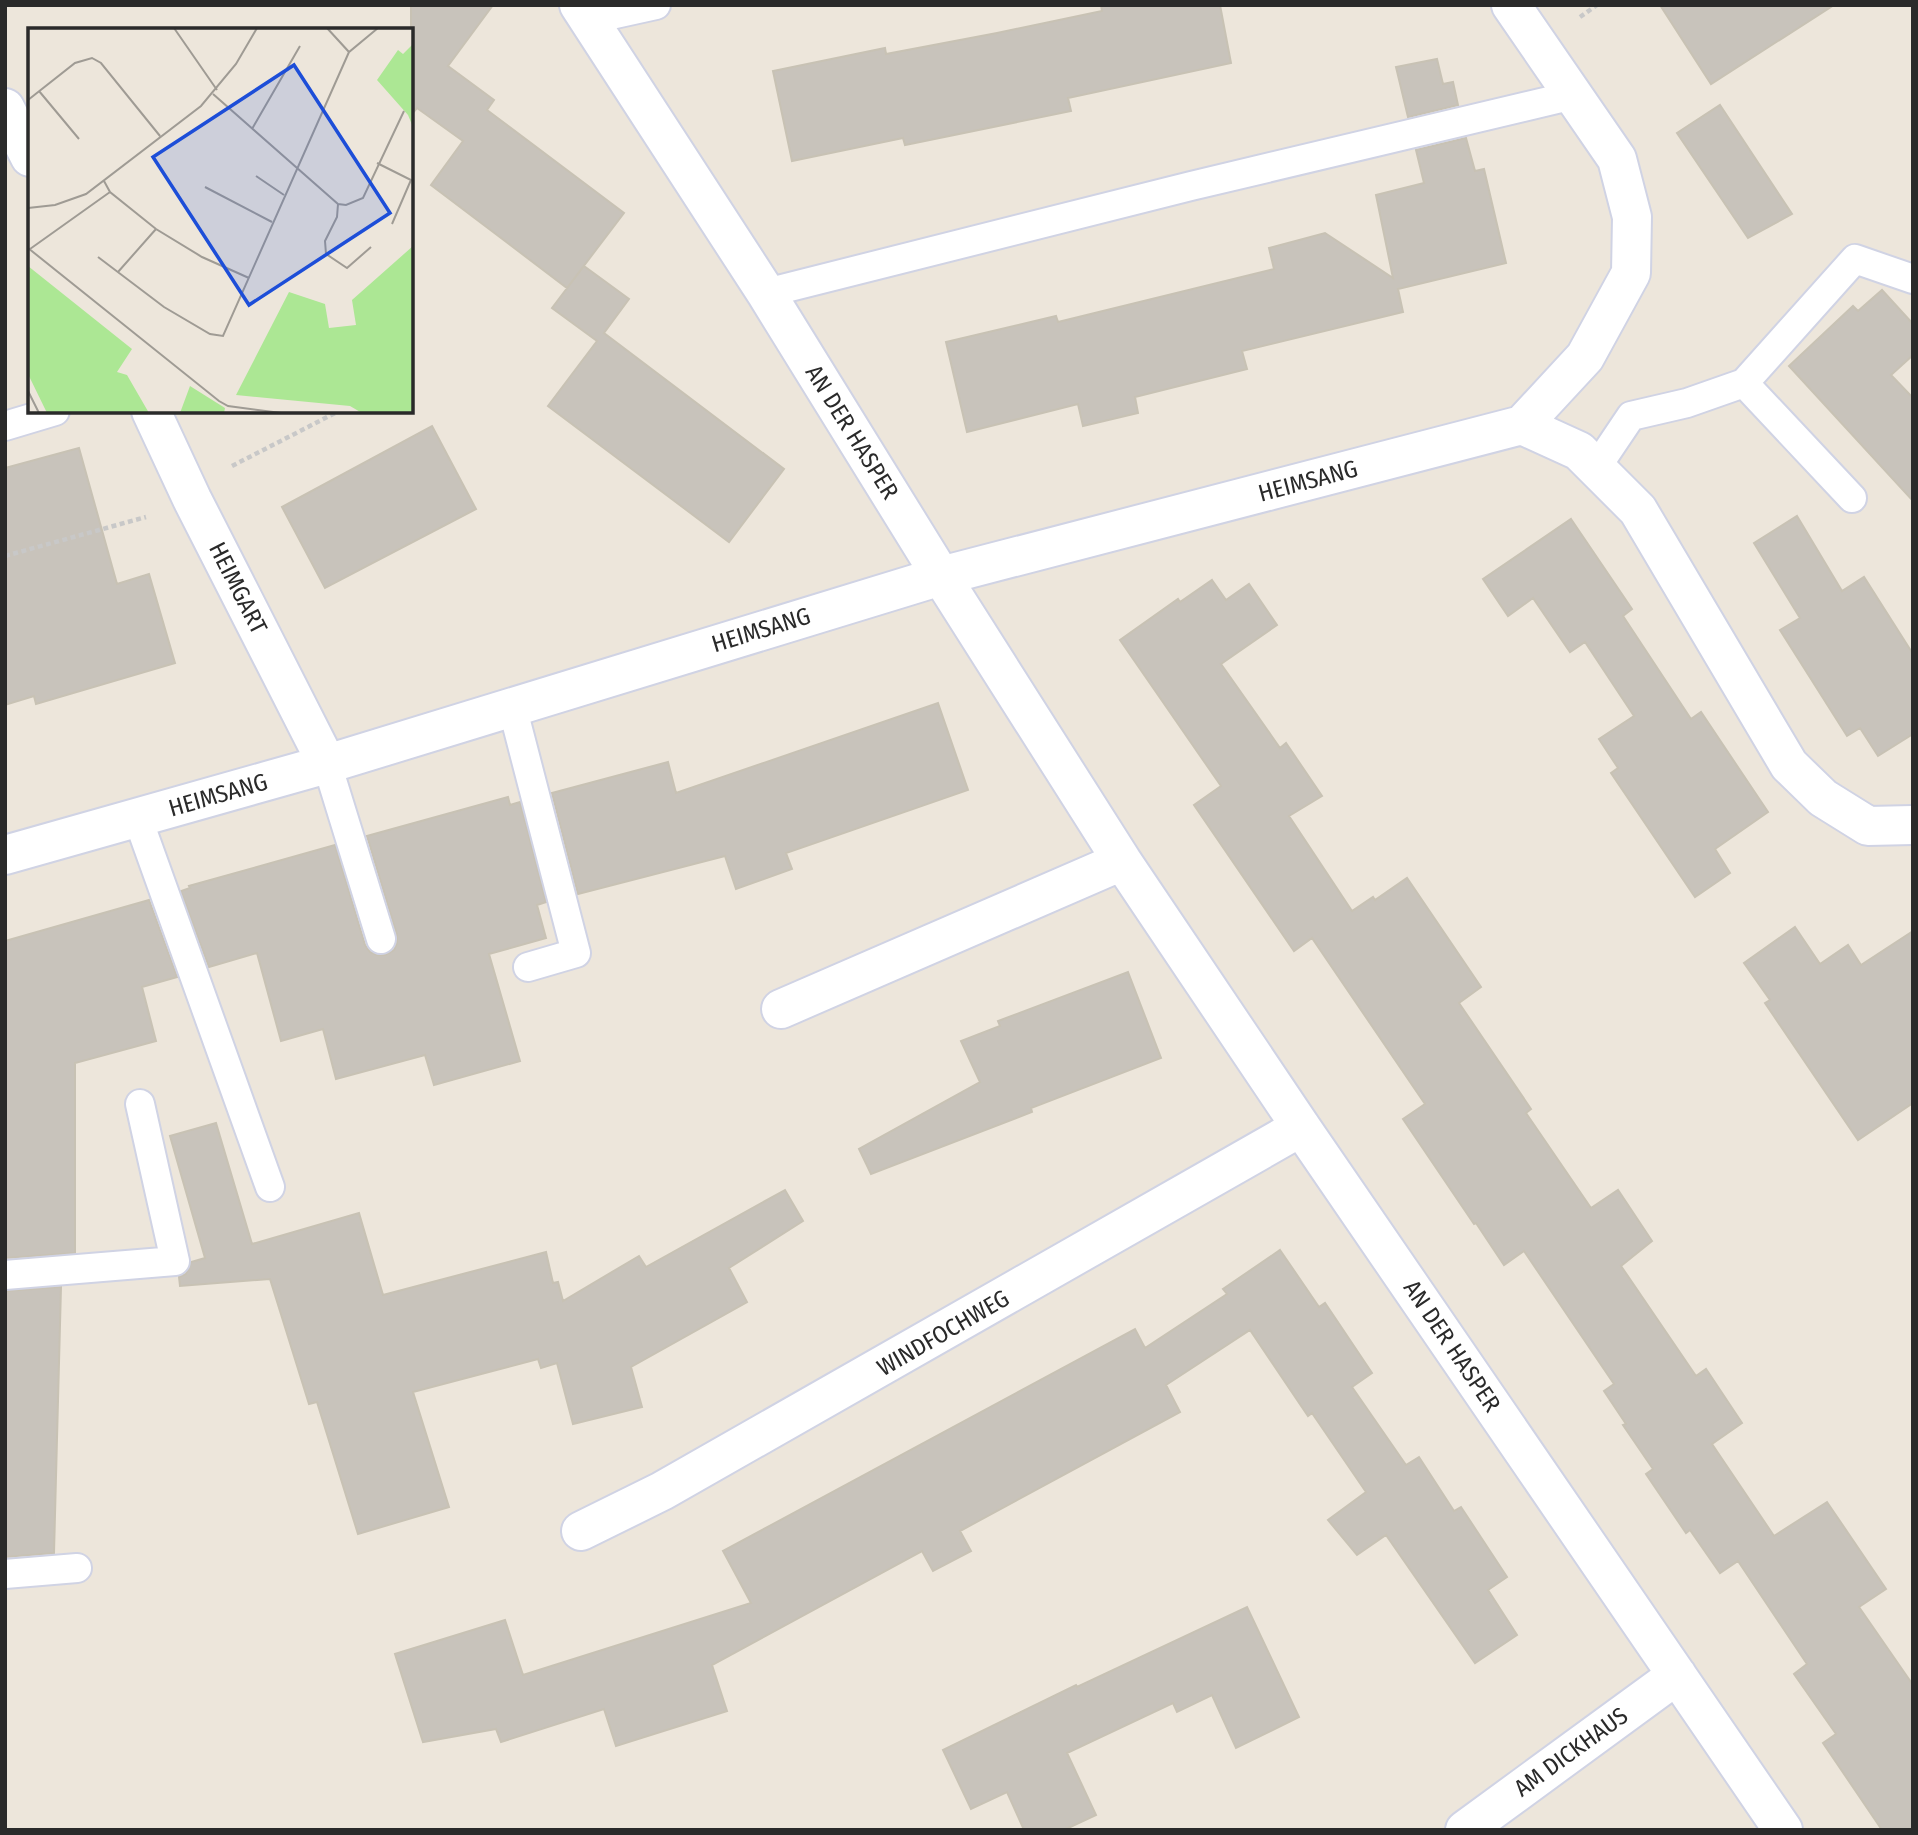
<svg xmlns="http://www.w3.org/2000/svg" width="1918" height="1835" font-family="'Fira Sans Condensed',sans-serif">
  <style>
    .building { fill: #c8c3bb; stroke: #c8c2b4; stroke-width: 2 }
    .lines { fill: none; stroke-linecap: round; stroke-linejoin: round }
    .lane-casing { stroke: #d0d3e4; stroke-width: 32 }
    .street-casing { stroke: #d0d3e4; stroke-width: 42 }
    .path { stroke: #c8c8c8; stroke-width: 4.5; stroke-dasharray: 5 3.5; stroke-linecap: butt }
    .lane { stroke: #fff; stroke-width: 28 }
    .street { stroke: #fff; stroke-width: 38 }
    .labels { text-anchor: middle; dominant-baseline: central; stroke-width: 5; stroke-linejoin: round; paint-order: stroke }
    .street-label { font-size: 24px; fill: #2a2a2a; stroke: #fff }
    .inset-road { fill: none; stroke: #9f9b94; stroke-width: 2 }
    .view { fill: #1d4ed8; fill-opacity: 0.15; stroke: #1d4ed8; stroke-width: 3.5 }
    .inset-edge { fill: none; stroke: #2a2a2a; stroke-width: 3.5 }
  </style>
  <rect width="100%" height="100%" fill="#ede6db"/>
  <!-- building -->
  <path class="building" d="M 411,5 L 493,5 L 448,66 L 494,100 L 487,110 L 624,213 L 567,288 L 431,185 L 463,141 L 417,108 L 411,115 Z
    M 1101,5 L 1220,5 L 1231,63 L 1068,98 L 1071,111 L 905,145 L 903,138 L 792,161 L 773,71 L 885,48 L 886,54 L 997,33 L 1102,11 Z
    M 1660,5 L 1834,5 L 1711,84 Z
    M 1437,59 L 1443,84 L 1453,82 L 1458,105 L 1408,117 L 1396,67 Z
    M 1720,105 L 1792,214 L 1748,238 L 1677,133 Z
    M 1466,138 L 1475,171 L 1484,169 L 1506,263 L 1398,289 L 1403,312 L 1242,351 L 1247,369 L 1135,397 L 1138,413 L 1083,426 L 1078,404 L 967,432 L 946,342 L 1056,316 L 1058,322 L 1274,269 L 1269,248 L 1325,233 L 1393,278 L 1376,195 L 1424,183 L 1416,150 Z
    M 584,266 L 629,299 L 604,333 L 784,469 L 729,542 L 548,406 L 597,341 L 552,308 Z
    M 1882,290 L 1913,324 L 1913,355 L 1891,375 L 1913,398 L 1913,501 L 1789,366 L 1853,306 L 1858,311 Z
    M 432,426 L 476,509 L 325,588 L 282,507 Z
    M 79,448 L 117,584 L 149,574 L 175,663 L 36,704 L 34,696 L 5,705 L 5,468 Z
    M 1797,516 L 1842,591 L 1864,577 L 1913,654 L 1913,734 L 1878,756 L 1860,728 L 1847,736 L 1780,630 L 1800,618 L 1754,543 Z
    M 1571,519 L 1632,609 L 1623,616 L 1691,719 L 1701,712 L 1768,812 L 1715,849 L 1730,873 L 1695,897 L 1611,773 L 1618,768 L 1599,739 L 1634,716 L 1585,642 L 1570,652 L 1533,598 L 1508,616 L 1483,579 Z
    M 1212,580 L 1226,600 L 1249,584 L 1277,625 L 1221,664 L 1280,748 L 1286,743 L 1322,796 L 1289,816 L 1352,911 L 1373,897 L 1375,900 L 1407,878 L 1481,987 L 1459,1003 L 1531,1109 L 1526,1113 L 1591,1208 L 1618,1190 L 1652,1241 L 1621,1266 L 1696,1376 L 1706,1369 L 1742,1423 L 1712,1444 L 1774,1536 L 1827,1502 L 1886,1589 L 1859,1607 L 1913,1685 L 1913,1830 L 1882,1830 L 1823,1743 L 1836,1734 L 1794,1674 L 1807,1664 L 1738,1561 L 1720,1573 L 1690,1530 L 1686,1533 L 1646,1474 L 1653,1469 L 1623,1425 L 1626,1424 L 1604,1391 L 1614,1384 L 1524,1251 L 1504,1265 L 1476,1223 L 1474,1224 L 1403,1119 L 1425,1104 L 1312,938 L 1294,951 L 1194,805 L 1221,786 L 1120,640 L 1178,599 L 1180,602 Z
    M 938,703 L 968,790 L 786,853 L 792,869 L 736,889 L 725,856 L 578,894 L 552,793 L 668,762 L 676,793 Z
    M 508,797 L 510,805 L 520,802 L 546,902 L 537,905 L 546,938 L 489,954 L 520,1061 L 434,1085 L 425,1055 L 336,1079 L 323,1029 L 281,1041 L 257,953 L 209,967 L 181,891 L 190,888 L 189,886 L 335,845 L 365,945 L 370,952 L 377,955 L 385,955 L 394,950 L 397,943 L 397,935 L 367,836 Z
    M 149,900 L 177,977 L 142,987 L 156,1041 L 75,1063 L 75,1253 L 5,1258 L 5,941 Z
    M 1795,927 L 1820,964 L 1848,945 L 1861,965 L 1913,931 L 1913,1103 L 1858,1140 L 1765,1003 L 1770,1000 L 1744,963 Z
    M 1128,972 L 1161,1058 L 1031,1108 L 1032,1112 L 871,1174 L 859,1149 L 980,1082 L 961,1041 L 1000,1026 L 998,1021 Z
    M 216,1123 L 252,1244 L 359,1213 L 383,1295 L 546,1252 L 553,1283 L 558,1282 L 563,1301 L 639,1256 L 646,1267 L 785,1190 L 803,1221 L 729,1268 L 747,1302 L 631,1367 L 642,1407 L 573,1424 L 557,1363 L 541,1368 L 538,1359 L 413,1392 L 449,1507 L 358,1534 L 317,1402 L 309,1404 L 270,1279 L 180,1286 L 179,1277 L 186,1274 L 191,1262 L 205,1258 L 170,1136 Z
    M 1280,1250 L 1319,1307 L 1325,1303 L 1372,1373 L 1352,1387 L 1406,1465 L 1419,1457 L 1454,1511 L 1461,1507 L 1507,1577 L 1488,1590 L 1517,1635 L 1475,1663 L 1386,1535 L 1357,1555 L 1328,1520 L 1366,1492 L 1312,1413 L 1308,1416 L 1250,1330 L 1166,1385 L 1180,1412 L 960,1531 L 971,1551 L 933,1571 L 922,1551 L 712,1665 L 727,1711 L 616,1746 L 604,1709 L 501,1742 L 496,1729 L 423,1742 L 395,1654 L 505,1620 L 523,1675 L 751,1603 L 723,1551 L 1135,1329 L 1145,1348 L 1227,1294 L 1223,1289 Z
    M 61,1287 L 54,1553 L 5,1557 L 5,1291 Z
    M 1247,1607 L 1299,1717 L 1236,1748 L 1212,1695 L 1177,1712 L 1173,1703 L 1067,1753 L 1096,1815 L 1064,1830 L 1024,1830 L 1007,1792 L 971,1809 L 943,1750 L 1076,1685 L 1077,1687 Z"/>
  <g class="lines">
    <defs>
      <path id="lane" d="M 588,20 L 656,5
        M 766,293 L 1191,186 L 1574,95
        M 1744,383 L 1852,498
        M 5,426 L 55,411
        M 1596,468 L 1631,416 L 1687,403 L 1744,383 L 1855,259 L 1913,279
        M 512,706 L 576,953 L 528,967
        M 327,764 L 381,939
        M 138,819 L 270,1187
        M 5,1275 L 175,1261 L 140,1104
        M 5,1574 L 77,1568"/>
      <path id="street" d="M 579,5 L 766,293 L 941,576 L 1122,861 L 1301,1127 L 1783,1830
        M 5,108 L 30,157
        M 151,411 L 192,499 L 327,764
        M 1522,425 L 1579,451 L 1638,510 L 1789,765 L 1823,798 L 1868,826 L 1913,825
        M 5,855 L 327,764 L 941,576 L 1522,425 L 1585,357 L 1631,273 L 1632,217 L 1617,159 L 1511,5
        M 781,1009 L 1122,861
        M 581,1531 L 662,1491 L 1301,1127
        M 1465,1830 L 1677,1675"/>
    </defs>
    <!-- lane casing -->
    <use href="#lane" class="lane-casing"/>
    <!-- street casing -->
    <use href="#street" class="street-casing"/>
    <!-- path -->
    <path class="path" d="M 1580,17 L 1597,5
      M 411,374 L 413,374
      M 232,466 L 339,411
      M 5,556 L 146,517"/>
    <!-- lane -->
    <use href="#lane" class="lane"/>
    <!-- street -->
    <use href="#street" class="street"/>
  </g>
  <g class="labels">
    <!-- street labels -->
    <g class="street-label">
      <text transform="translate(852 432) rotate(58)">AN DER HASPER</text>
      <text transform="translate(1308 481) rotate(-15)">HEIMSANG</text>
      <text transform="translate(238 588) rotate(63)">HEIMGART</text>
      <text transform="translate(761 630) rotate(-17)">HEIMSANG</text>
      <text transform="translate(218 795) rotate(-16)">HEIMSANG</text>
      <text transform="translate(943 1333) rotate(-30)">WINDFOCHWEG</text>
      <text transform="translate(1452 1346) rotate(56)">AN DER HASPER</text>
      <text transform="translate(1571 1752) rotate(-36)">AM DICKHAUS</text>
    </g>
  </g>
  <!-- overview -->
  <g transform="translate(28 28)">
    <rect width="385" height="385" fill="#ede6db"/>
    <path d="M 385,16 L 385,99 L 380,87 L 349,52 L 370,22 L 375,26 ZM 385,218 L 385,385 L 334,385 L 322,378 L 208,367 L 261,264 L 297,276 L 301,300 L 328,297 L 324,272 ZM 0,238 L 104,321 L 89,344 L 99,347 L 121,385 L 19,385 L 0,346 ZM 162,358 L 197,380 L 196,385 L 152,385 Z" fill="#ace794"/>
    <path class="inset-road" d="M 146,0 L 189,62M 299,0 L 321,24 L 350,0M 11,63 L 51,111M 185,66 L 310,176 L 318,177 L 335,170 L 376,83M 0,72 L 47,35 L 64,30 L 73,35 L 132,108M 224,101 L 272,18M 349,135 L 383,152 L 364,196M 228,148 L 256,167M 76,153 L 82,164 L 128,201 L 174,229 L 221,250M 177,159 L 244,194M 310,176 L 309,189 L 297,213 L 298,226 L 319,240 L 343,219M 0,180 L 27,177 L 58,166 L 173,78 L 208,36 L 229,0M 0,220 L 191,373 L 200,378 L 253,385M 2,221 L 82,164M 70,229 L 136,279 L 182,306 L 195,308 L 321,24M 90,244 L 128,201M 0,363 L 11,385"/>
    <path class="view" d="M 266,37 L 362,185 L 221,277 L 125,129 Z"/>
    <rect width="385" height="385" class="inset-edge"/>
  </g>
  <!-- border -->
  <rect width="1918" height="1835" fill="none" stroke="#2a2a2a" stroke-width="14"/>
</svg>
